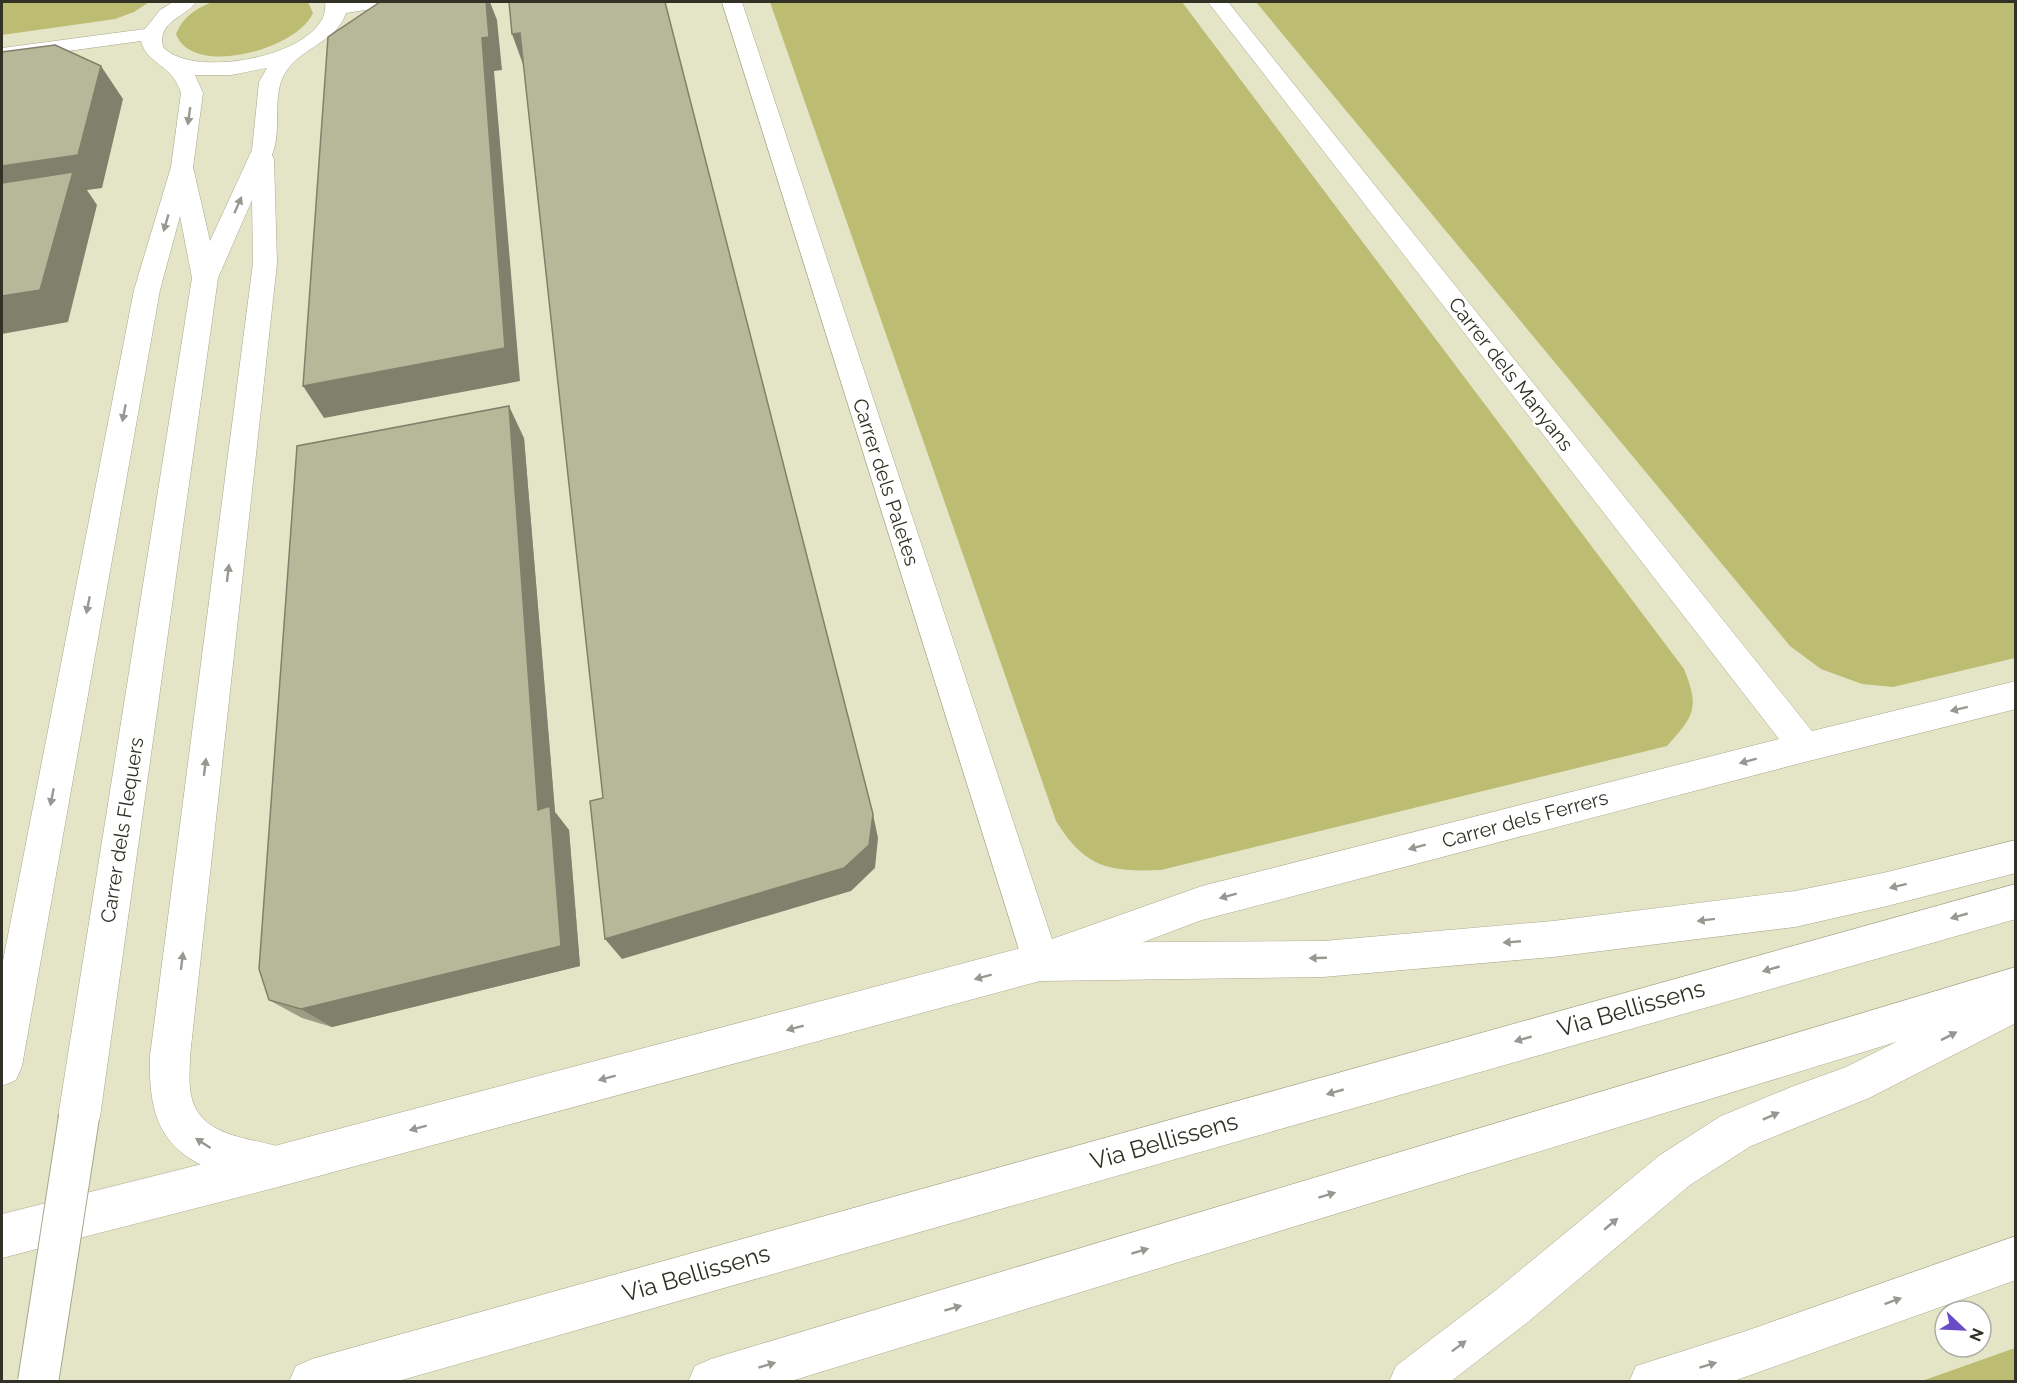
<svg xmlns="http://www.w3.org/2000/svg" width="2017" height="1383" font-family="Raleway,sans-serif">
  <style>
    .green { fill: #bcbc72 }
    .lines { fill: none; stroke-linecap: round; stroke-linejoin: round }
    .minor-casing { stroke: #a7a78b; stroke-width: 1 }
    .secondary-casing { stroke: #a7a78b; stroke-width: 1 }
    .minor { fill: #fff; fill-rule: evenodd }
    .secondary { fill: #fff; fill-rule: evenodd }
    .minor-bridge-casing { stroke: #a7a78b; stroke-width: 42; stroke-linecap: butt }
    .minor-bridge { stroke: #fff; stroke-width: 40 }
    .wall { fill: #9d9d84 }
    .shaded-wall { fill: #80806c }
    .building { fill: #b7b79a; stroke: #80806c; stroke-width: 1.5 }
    .oneway { fill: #989892 }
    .labels { text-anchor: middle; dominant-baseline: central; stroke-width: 5; stroke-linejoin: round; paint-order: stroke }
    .street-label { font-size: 20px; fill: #313126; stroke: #fff }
    .near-street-label { font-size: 24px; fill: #313126; stroke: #fff }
  </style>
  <rect width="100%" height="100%" fill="#e4e5c7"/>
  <!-- green -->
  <path class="green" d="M 2,2 L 149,2 L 134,12 L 115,19 L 2,35 Z
    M 212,2 L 308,2 L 313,13 C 297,50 192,78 176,34 C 183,17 195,9 212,2 Z
    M 770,2 L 1182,2 L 1684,669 C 1700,708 1694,716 1667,746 L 1161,870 C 1109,872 1085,868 1056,821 Z
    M 1256,2 L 2015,2 L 2015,658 L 1893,687 L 1862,684 L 1821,669 L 1790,646 Z
    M 2015,1348 L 2015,1381 L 1922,1381 Z"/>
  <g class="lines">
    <defs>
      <path id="minor" d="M 173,2 L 196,2 C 185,18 157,21 163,47 C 195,82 333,53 325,2 L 395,2 L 392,6 L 346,13 C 336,42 303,47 287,70 C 270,93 283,130 272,155 L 274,159 L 277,263 L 190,1056 C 190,1070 188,1085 192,1099 C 203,1140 257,1137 288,1150 L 294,1165 L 288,1180 C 269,1187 254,1183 235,1178 C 166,1157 148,1126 150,1056 L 253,263 L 252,200 L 218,278 L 100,1117 L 94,1132 L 79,1138 L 64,1132 L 58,1117 L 192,278 L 180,216 L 160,290 L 22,1066 L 16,1080 L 2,1086 L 2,966 L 134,290 L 171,167 L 181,93 C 173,64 147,65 141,41 L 2,60 L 2,48 L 145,29 L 160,10 ZM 267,68 L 259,82 L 252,150 L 210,241 L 193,167 L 203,93 L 195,75 L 231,75 Z
        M 722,2 L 742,2 L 1052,939 L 1202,886 L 1779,739 L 1208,2 L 1228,2 L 1812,731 L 2016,681 L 2016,709 L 1805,762 L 1202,920 L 1040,981 L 1027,975 Z
        M 2016,1236 L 2016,1280 L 1731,1382 L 1629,1382 L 1636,1366 L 1743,1332 Z"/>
      <path id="secondary" d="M 2016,840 L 2016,873 L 1883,907 L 1795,927 L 1553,957 L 1323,977 L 1040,981 L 278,1187 L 2,1258 L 2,1214 L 278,1145 L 1040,943 L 1323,941 L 1553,921 L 1795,891 L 1883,873 Z
        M 2016,884 L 2016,919 L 395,1382 L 289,1382 L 296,1366 L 312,1359 Z
        M 2016,967 L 2016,1023 L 1869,1098 L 1751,1146 L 1690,1185 L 1528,1322 L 1450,1382 L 1389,1382 L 1396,1366 L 1496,1290 L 1660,1155 L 1721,1116 L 1791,1087 L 1846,1067 L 1896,1042 L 788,1382 L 688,1382 L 695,1366 L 711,1359 Z"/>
    </defs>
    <!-- minor casing -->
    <use href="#minor" class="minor-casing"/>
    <!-- secondary casing -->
    <use href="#secondary" class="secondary-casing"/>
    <!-- minor -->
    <use href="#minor" class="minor"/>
    <!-- secondary -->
    <use href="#secondary" class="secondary"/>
    <defs>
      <path id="minor-bridge" d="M 38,1382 L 79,1117"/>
    </defs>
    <!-- minor-bridge casing -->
    <use href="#minor-bridge" class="minor-bridge-casing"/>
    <!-- minor-bridge -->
    <use href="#minor-bridge" class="minor-bridge"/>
  </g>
  <!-- wall -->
  <path class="wall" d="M 524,438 L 555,812 L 569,830 L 580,966 L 332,1027 L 302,1018 L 269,1000 Z"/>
  <!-- shaded-wall -->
  <path class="shaded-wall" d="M 486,2 L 490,2 L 497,20 L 502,70 L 494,71 L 520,381 L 324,418 L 303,386 Z
    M 520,33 L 524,67 L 512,34 Z
    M 101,66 L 123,99 L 102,188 L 87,190 L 97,205 L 68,322 L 2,334 L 2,166 Z
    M 509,406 L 524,438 L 555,812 L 569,830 L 580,966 L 332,1027 L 301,1009 L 538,810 Z
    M 873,814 L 878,838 L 875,868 L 851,891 L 622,959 L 605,939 Z"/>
  <!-- building -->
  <path class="building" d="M 380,2 L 486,2 L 489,37 L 482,38 L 505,348 L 303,386 L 328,37 Z
    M 509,2 L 665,2 L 873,814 L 869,845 L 844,868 L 605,939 L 590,801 L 603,798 L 520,33 L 512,34 Z
    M 55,45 L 101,66 L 78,155 L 2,166 L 2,52 Z
    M 73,172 L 40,290 L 2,296 L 2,183 Z
    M 509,406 L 538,810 L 550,806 L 561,946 L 301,1009 L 269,1000 L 259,969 L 297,446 Z"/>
  <!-- one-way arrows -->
  <defs><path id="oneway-solid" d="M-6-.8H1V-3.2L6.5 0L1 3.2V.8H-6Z" transform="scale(1.5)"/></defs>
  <g class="oneway">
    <use href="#oneway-solid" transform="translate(189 116) rotate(98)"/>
    <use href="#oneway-solid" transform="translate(238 205) rotate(-66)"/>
    <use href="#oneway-solid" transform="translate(166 223) rotate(106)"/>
    <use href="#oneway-solid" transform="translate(124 413) rotate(101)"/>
    <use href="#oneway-solid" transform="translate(228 573) rotate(-83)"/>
    <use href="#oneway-solid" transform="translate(88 605) rotate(101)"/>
    <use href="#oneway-solid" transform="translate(1959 709) rotate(166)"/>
    <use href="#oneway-solid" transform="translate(1748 761) rotate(165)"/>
    <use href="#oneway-solid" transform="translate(205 767) rotate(-83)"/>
    <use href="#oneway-solid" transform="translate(52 797) rotate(101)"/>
    <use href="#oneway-solid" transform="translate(1417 847) rotate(165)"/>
    <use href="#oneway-solid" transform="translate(1898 886) rotate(166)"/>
    <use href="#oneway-solid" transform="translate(1228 896) rotate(165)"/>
    <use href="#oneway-solid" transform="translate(1959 916) rotate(164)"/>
    <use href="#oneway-solid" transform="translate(1706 920) rotate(173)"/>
    <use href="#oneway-solid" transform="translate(1512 942) rotate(175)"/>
    <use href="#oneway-solid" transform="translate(1318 958) rotate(178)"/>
    <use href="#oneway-solid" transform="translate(182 961) rotate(-83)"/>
    <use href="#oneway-solid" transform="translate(1771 969) rotate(164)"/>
    <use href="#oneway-solid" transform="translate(983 977) rotate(165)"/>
    <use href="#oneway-solid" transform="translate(795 1028) rotate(165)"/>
    <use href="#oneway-solid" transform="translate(1949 1036) rotate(-27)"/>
    <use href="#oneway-solid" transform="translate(1523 1039) rotate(164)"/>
    <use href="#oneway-solid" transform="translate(607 1078) rotate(165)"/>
    <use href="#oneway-solid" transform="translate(1335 1092) rotate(164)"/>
    <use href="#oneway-solid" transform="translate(1771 1116) rotate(-24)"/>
    <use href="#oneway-solid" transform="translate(418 1128) rotate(165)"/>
    <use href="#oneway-solid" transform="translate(203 1143) rotate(-147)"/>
    <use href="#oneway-solid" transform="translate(1327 1195) rotate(-17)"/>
    <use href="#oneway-solid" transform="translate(1611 1224) rotate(-40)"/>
    <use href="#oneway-solid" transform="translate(1140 1251) rotate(-17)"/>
    <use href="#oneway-solid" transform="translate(1893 1301) rotate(-20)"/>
    <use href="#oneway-solid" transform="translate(953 1308) rotate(-17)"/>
    <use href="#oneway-solid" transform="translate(1459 1346) rotate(-37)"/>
    <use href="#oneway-solid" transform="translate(767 1365) rotate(-17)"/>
    <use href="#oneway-solid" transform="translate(1708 1365) rotate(-17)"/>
  </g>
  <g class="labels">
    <!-- street labels -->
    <g class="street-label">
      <text transform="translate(1511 374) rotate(52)">Carrer dels Manyans</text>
      <text transform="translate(886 482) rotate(72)">Carrer dels Paletes</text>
      <text transform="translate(1525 819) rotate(-15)">Carrer dels Ferrers</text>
      <text transform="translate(122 830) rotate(-81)">Carrer dels Flequers</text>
    </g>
    <!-- near-street labels -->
    <g class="near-street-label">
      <text transform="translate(1631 1008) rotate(-16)">Via Bellissens</text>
      <text transform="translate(1164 1141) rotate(-16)">Via Bellissens</text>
      <text transform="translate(696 1273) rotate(-16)">Via Bellissens</text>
    </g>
  </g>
  <!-- border -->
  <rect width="2017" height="1383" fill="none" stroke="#313126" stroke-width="6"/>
  <!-- north arrow -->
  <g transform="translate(1963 1329) rotate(113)"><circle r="28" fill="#ffffff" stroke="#adada8" stroke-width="1.5"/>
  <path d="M0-4.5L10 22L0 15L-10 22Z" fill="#6a4dc6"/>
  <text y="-9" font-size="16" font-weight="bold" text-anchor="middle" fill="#313126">N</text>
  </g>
</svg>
